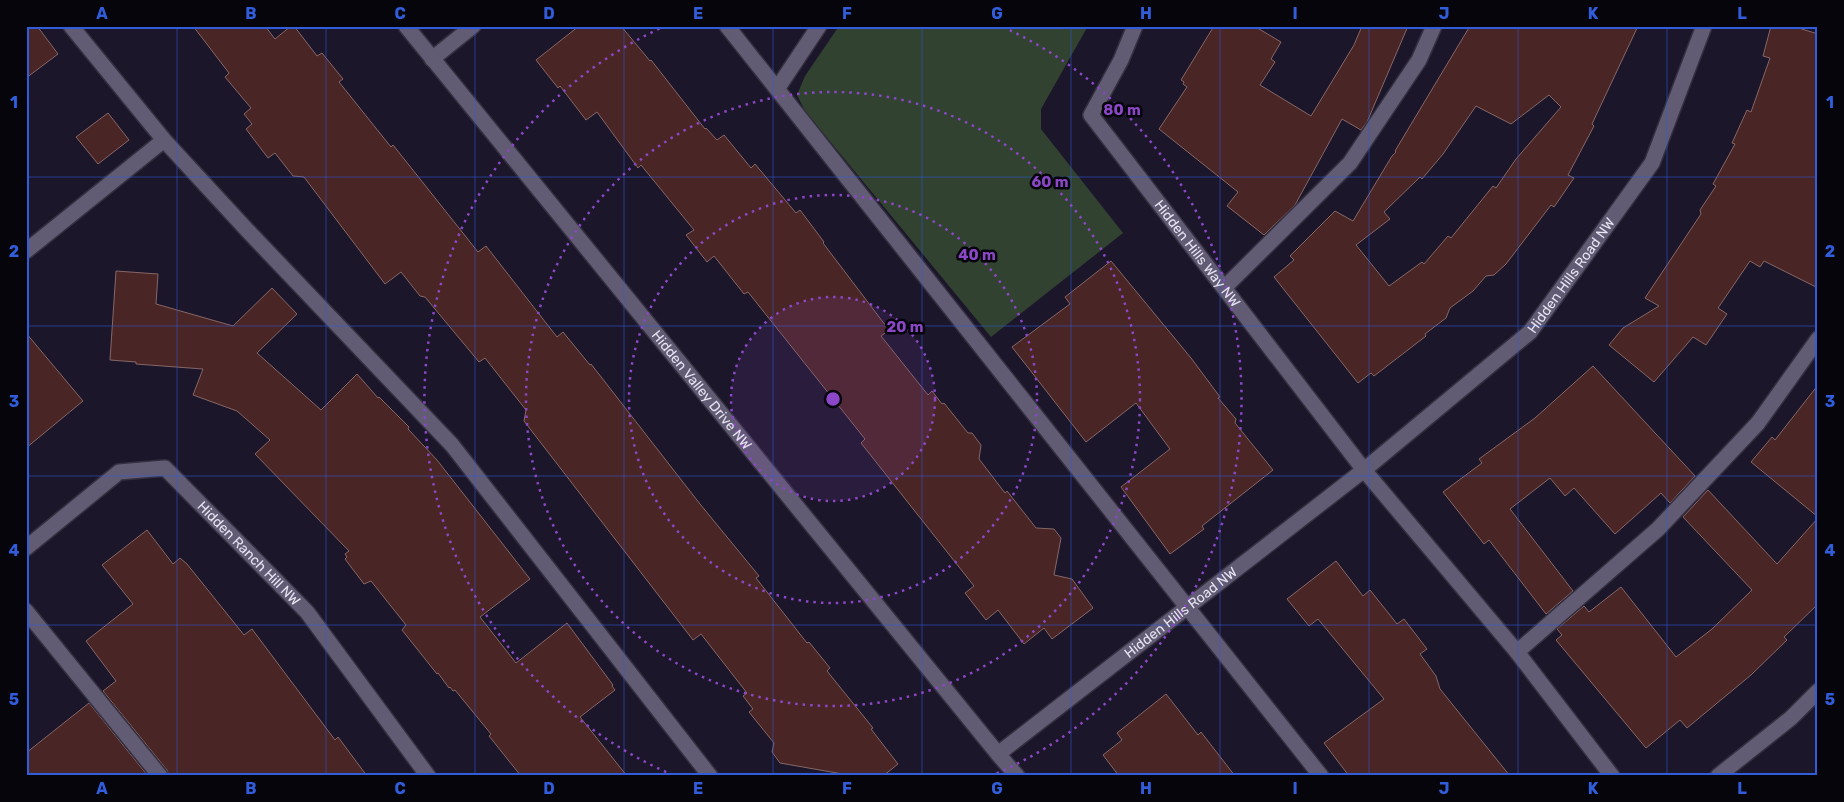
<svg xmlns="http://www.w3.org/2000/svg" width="1844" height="802" font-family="Rubik,sans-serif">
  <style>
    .green { fill: #314230 }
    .building { fill: #4a2525; stroke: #866766; fill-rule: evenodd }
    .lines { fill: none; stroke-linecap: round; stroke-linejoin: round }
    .service-casing { stroke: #343040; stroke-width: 18 }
    .minor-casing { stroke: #343040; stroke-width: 18 }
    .tertiary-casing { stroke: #343040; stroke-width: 18 }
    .service { stroke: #625b74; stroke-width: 15 }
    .minor { stroke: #625b74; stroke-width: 15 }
    .tertiary { stroke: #625b74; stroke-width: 15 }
    .grid { fill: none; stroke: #315ddb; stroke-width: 1; stroke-opacity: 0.55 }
    .ring { fill: none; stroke: #8b47c7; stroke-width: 2.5; stroke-dasharray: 2.5 5 }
    .labels { text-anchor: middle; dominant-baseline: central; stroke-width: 5; stroke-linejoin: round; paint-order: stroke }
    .street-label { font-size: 14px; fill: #e6e3f2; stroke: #06050c }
    .centre { fill: #8b47c7; stroke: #06050c; stroke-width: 2.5 }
    .ring-label { font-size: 15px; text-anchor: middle; font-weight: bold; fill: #8b47c7; stroke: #06050c; stroke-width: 5; stroke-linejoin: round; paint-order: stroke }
    .neatline { fill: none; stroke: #315ddb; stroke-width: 2 }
    .grid-label { font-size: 16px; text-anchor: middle; font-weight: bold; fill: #315ddb }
  </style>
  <rect width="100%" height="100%" fill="#1c162b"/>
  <!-- green -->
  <path class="green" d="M 839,26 L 1088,26 L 1041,109 L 1041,129 L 1123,233 L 991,337 L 805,111 L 797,95 L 805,76 Z"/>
  <!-- building -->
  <path class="building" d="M 26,26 L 37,26 L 58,54 L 26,78 Z
    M 193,26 L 265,26 L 275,39 L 291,26 L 294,26 L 317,56 L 322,53 L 343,79 L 339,82 L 391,147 L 393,145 L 478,252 L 486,246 L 557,337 L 563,332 L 590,365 L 591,364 L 700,504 L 759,576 L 756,578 L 807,643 L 809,642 L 830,668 L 827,671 L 873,728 L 871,729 L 898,764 L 883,776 L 854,776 L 780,763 L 772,752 L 774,743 L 749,712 L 753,709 L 743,696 L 747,693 L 701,634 L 693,640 L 524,421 L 526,410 L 485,358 L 479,362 L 425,297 L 420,296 L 401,272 L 385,284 L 304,177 L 293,176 L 275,153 L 268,158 L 246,129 L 252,124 L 244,114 L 251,108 L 225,77 L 229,73 Z
    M 579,26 L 621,26 L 650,61 L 651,60 L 705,129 L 706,128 L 717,140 L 724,135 L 751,168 L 755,164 L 796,213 L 800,210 L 824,242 L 823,243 L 889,330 L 881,336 L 928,395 L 932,391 L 942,404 L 944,403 L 968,433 L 972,433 L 981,445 L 979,459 L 1005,493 L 1007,491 L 1036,528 L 1054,529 L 1061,538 L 1054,575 L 1072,579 L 1093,608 L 1052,639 L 1044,628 L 1024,644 L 998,610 L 986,620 L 965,593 L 974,586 L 861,443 L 865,439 L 748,292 L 744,294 L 714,256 L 707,262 L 686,235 L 694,230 L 641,165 L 638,168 L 597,112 L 586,120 L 560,86 L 558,88 L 536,60 Z
    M 1214,26 L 1254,26 L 1281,42 L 1271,59 L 1275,62 L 1260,85 L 1311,116 L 1354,45 L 1362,26 L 1408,26 L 1367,122 L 1361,130 L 1342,119 L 1295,205 L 1264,235 L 1227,206 L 1238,192 L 1159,129 L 1187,87 L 1183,84 L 1184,82 L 1181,80 Z
    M 1470,26 L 1638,26 L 1592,124 L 1594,126 L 1568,175 L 1574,178 L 1554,207 L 1551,205 L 1506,264 L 1494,275 L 1486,276 L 1473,291 L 1450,308 L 1446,318 L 1425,334 L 1426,336 L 1374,376 L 1371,373 L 1358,383 L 1274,277 L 1294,260 L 1290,256 L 1335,211 L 1353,221 L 1392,156 L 1396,152 L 1395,151 ZM 1549,95 L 1561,107 L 1516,159 L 1496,188 L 1493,186 L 1451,238 L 1448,236 L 1424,264 L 1422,262 L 1389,286 L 1356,245 L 1390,219 L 1384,212 L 1420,177 L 1422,179 L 1443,154 L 1476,106 L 1511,124 Z
    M 1771,26 L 1792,26 L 1818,34 L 1818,288 L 1764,261 L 1760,267 L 1750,261 L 1718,308 L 1727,314 L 1706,345 L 1693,337 L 1654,382 L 1609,345 L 1623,328 L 1659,306 L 1645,298 L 1701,214 L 1700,210 L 1716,186 L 1713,184 L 1735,144 L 1732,143 L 1747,110 L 1751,112 L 1770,58 L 1763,56 Z
    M 108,113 L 129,140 L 98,164 L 76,137 Z
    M 1111,261 L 1191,358 L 1220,397 L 1218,398 L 1236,419 L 1235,423 L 1273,470 L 1202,526 L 1204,529 L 1170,554 L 1121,487 L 1170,449 L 1136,403 L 1086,442 L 1012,347 L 1070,304 L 1065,297 Z
    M 116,271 L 158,274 L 156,304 L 233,326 L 272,288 L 297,314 L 257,353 L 321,410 L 357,374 L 378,398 L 379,397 L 409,427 L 408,429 L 437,460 L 530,579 L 480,617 L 516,663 L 567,623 L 613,685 L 612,686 L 615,690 L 580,717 L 627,776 L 521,776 L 489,736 L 491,734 L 455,690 L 453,691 L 450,687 L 449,688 L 438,673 L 437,674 L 402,630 L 406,625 L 371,581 L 364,584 L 345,559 L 347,557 L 345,554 L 349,551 L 255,454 L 270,440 L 237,411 L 193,395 L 203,369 L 136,364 L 136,362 L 110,360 Z
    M 26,333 L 83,401 L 26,448 Z
    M 1593,366 L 1695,476 L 1670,503 L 1661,493 L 1615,534 L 1574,488 L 1565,496 L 1550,478 L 1510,509 L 1573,591 L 1546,614 L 1489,540 L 1484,544 L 1443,492 L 1482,463 L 1479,459 L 1535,418 Z
    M 1818,385 L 1818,517 L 1751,462 L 1772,437 L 1775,440 Z
    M 1708,490 L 1777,564 L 1818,518 L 1818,604 L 1784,637 L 1787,640 L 1751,675 L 1687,728 L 1680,720 L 1646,748 L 1556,640 L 1562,635 L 1557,629 L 1584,606 L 1589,612 L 1621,587 L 1676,657 L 1712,629 L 1752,590 L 1683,517 Z
    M 147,530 L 173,564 L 180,558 L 187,564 L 244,635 L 252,629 L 335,740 L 338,737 L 367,776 L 169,776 L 167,770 L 103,691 L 116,681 L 86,641 L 133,604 L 102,565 Z
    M 1336,561 L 1363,596 L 1370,590 L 1397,624 L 1404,619 L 1427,649 L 1420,654 L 1436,676 L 1440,689 L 1510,776 L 1349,776 L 1324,743 L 1384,699 L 1318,619 L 1309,626 L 1287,599 Z
    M 1166,694 L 1198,735 L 1201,732 L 1235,776 L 1119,776 L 1103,755 L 1122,740 L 1117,733 Z
    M 89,703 L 148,776 L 26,776 L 26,753 Z"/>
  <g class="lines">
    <defs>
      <path id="service" d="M 71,26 L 164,140 L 247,230 L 452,445 L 710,776
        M 727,26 L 1321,776
        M 777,89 L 819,26
        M 26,251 L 164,140
        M 1225,287 L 1350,163 L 1419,60 L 1434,26
        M 26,611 L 160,776
        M 1517,652 L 1658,529 L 1758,423 L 1818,339"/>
      <g id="minor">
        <path id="s1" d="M 1135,26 L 1121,60 L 1091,115 L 1364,470 L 1517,652 L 1612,776"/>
        <path d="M 432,59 L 473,26"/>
        <path id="s2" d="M 26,548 L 119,472 L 165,468 L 307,612 L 428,776"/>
        <path id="s3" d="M 998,754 L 1364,470 L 1530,332 L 1652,163 L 1704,26"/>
        <path d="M 1718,776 L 1791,718 L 1818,691"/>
      </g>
      <g id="tertiary">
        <path id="s4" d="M 406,26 L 998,754 L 1017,776"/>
      </g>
    </defs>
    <!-- service casing -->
    <use href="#service" class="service-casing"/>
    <!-- minor casing -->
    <use href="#minor" class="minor-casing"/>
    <!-- tertiary casing -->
    <use href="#tertiary" class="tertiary-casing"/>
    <!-- service -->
    <use href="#service" class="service"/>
    <!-- minor -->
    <use href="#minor" class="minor"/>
    <!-- tertiary -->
    <use href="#tertiary" class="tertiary"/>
  </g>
  <!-- grid -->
  <path class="grid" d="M 177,26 L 177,776M 326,26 L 326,776M 475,26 L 475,776M 624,26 L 624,776M 773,26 L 773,776M 922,26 L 922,776M 1071,26 L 1071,776M 1220,26 L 1220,776M 1369,26 L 1369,776M 1518,26 L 1518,776M 1667,26 L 1667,776M 26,177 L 1818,177M 26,326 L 1818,326M 26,476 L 1818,476M 26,625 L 1818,625"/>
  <!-- distance rings -->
  <circle cx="833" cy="399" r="102" fill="#8b47c7" fill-opacity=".12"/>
  <g class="ring">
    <circle cx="833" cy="399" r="102"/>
    <circle cx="833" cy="399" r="204"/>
    <circle cx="833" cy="399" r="307"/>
    <path d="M673 775A409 409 0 0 1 663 27M1003 27A409 409 0 0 1 993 775"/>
  </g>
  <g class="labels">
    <!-- street labels -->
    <g class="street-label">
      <text stroke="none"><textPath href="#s1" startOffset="274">Hidden Hills Way NW</textPath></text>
      <text stroke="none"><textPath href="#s3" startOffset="749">Hidden Hills Road NW</textPath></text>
      <text stroke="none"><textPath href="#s4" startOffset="469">Hidden Valley Drive NW</textPath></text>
      <text stroke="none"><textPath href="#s2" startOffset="286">Hidden Ranch Hill NW</textPath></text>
      <text stroke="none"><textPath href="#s3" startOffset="231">Hidden Hills Road NW</textPath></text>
    </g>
  </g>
  <circle cx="833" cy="399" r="8" class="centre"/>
  <g class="ring-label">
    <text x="1122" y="115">80 m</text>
    <text x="1050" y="187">60 m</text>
    <text x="977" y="260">40 m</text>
    <text x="905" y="332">20 m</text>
  </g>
  <!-- border -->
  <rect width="1844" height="802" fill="none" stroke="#06050c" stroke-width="55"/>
  <rect x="28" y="28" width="1788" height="746" class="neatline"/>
  <g class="grid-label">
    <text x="102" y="19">A</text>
    <text x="251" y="19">B</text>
    <text x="400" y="19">C</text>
    <text x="549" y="19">D</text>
    <text x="698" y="19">E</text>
    <text x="847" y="19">F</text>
    <text x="997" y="19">G</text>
    <text x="1146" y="19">H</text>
    <text x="1295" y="19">I</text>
    <text x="1444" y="19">J</text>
    <text x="1593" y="19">K</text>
    <text x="1742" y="19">L</text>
    <text x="14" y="108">1</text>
    <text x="1830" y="108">1</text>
    <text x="14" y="257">2</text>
    <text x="1830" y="257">2</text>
    <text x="14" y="407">3</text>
    <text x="1830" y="407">3</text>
    <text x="14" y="556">4</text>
    <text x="1830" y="556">4</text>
    <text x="14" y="705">5</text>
    <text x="1830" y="705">5</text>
    <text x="102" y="794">A</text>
    <text x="251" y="794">B</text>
    <text x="400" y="794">C</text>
    <text x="549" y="794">D</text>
    <text x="698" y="794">E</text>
    <text x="847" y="794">F</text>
    <text x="997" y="794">G</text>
    <text x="1146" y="794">H</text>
    <text x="1295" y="794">I</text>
    <text x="1444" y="794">J</text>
    <text x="1593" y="794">K</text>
    <text x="1742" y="794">L</text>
  </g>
</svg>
